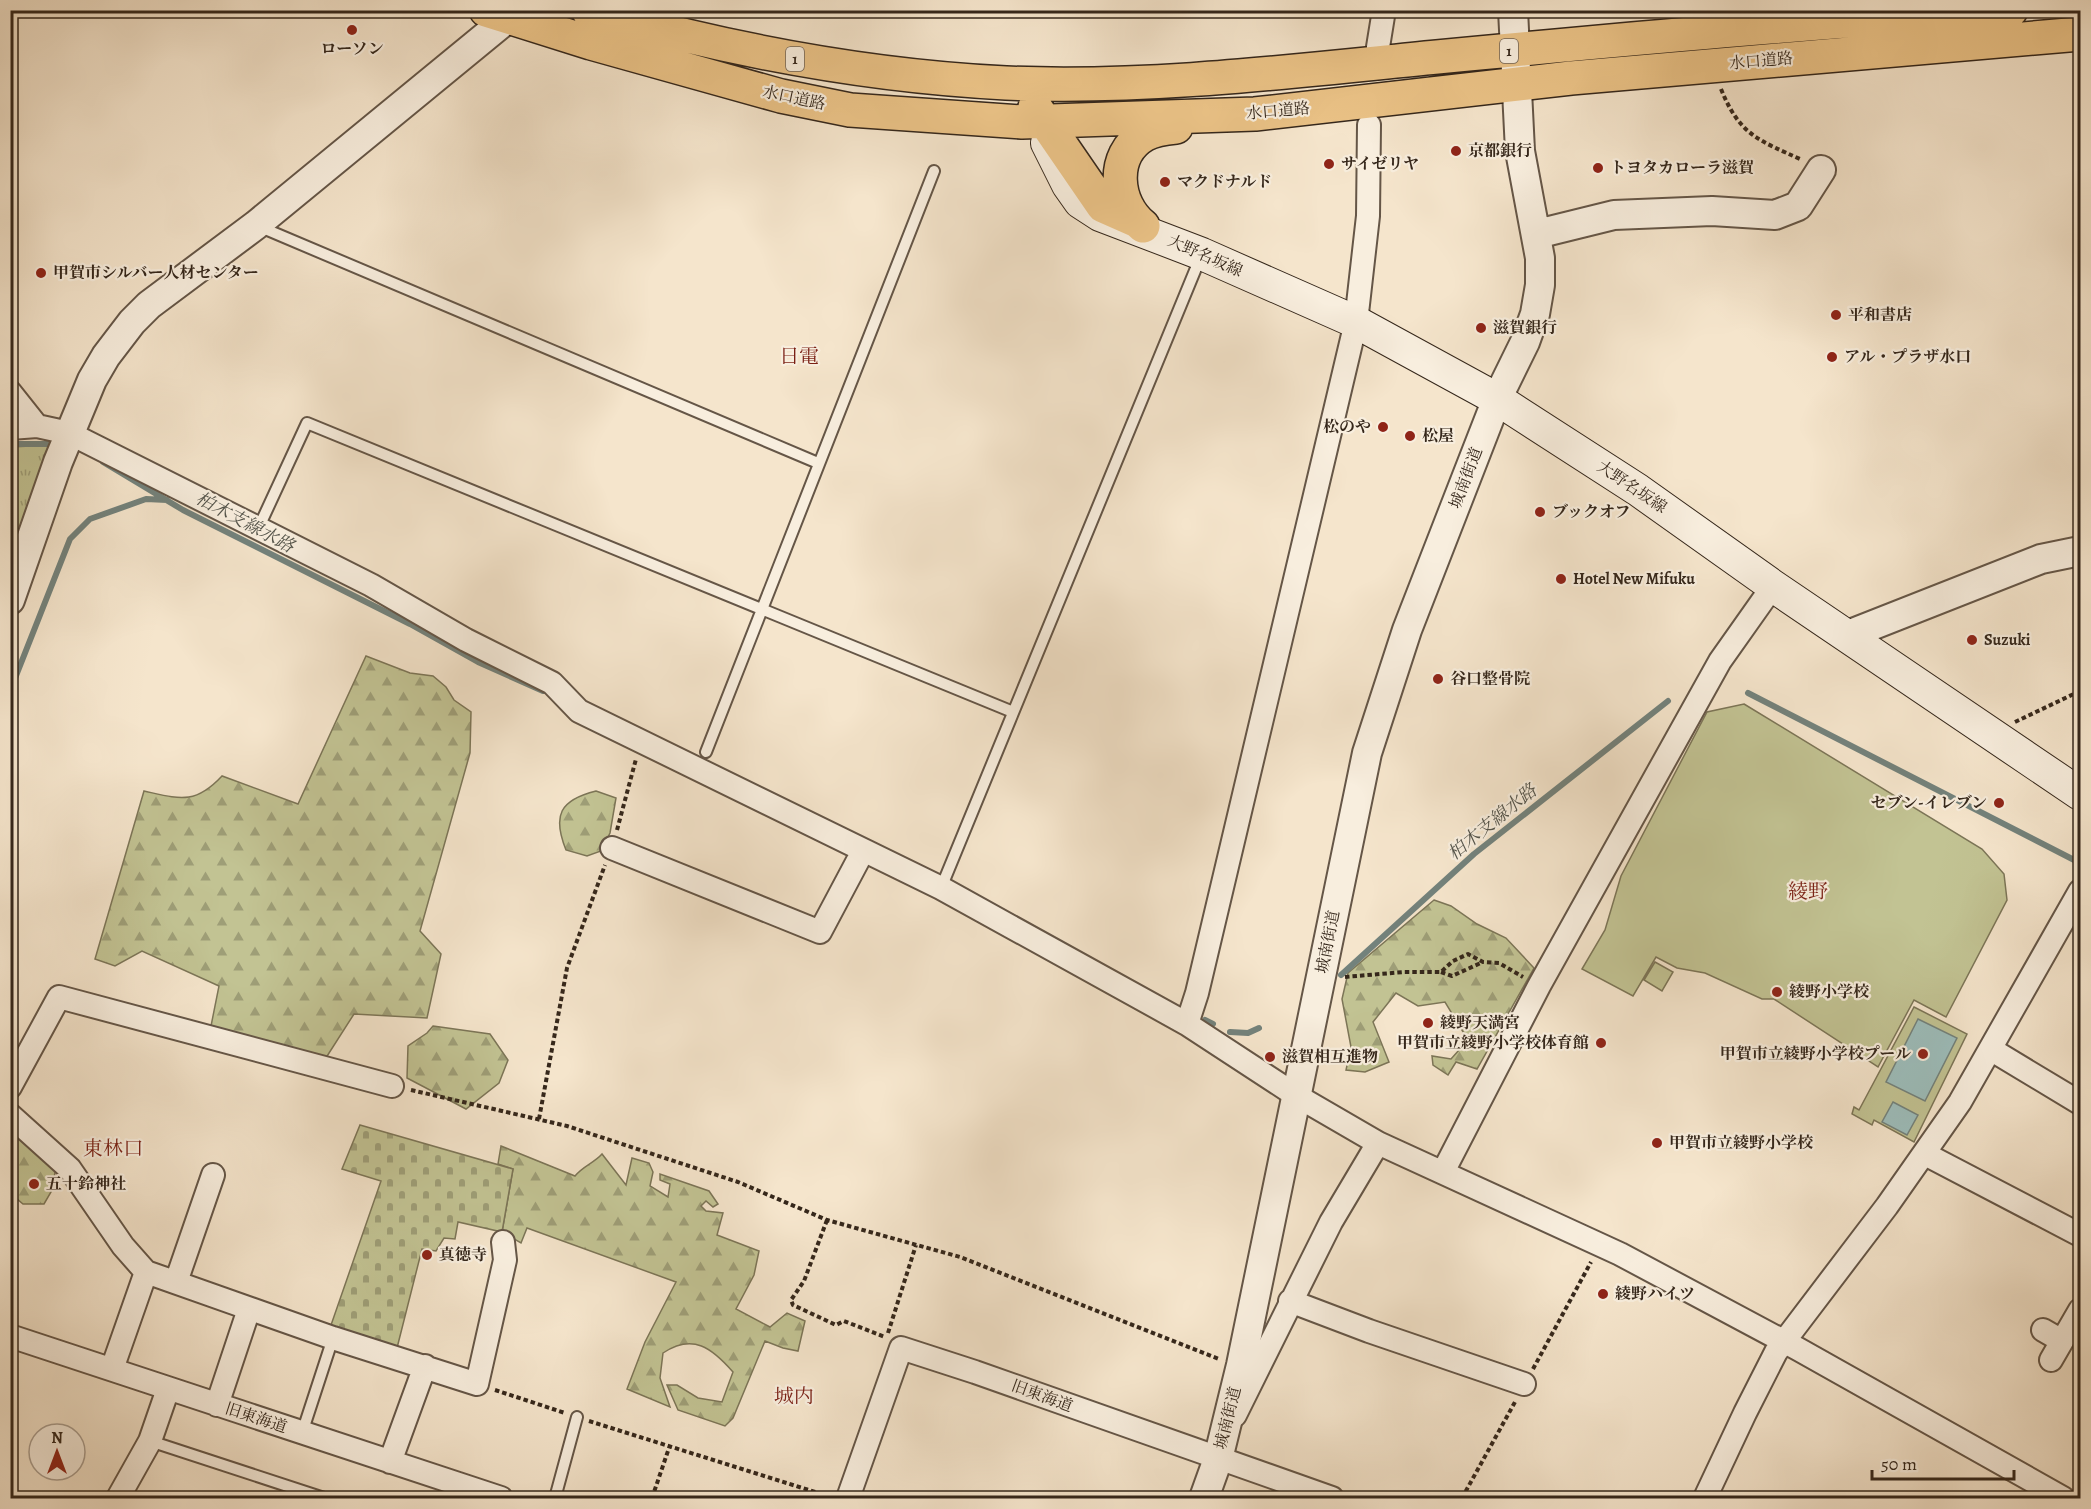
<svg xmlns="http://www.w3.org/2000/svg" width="2091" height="1509" font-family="Alegreya,'Noto Serif JP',serif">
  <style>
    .grass { fill: url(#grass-tufts); stroke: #7c7557; stroke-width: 1.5 }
    .forest { fill: url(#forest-firs); stroke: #7c7557; stroke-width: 1.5 }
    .cemetery { fill: url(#cemetery-stones); stroke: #7c7557; stroke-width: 1.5 }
    .pitch { fill: #c2c393; stroke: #7c7557; stroke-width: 1.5 }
    .water { fill: #9dbebc; stroke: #73827c; stroke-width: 1.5 }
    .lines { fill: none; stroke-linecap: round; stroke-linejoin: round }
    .stream { stroke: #73827c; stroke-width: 6 }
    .service-casing { stroke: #655647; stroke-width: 14 }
    .minor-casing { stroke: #655647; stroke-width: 26 }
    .tertiary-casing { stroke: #655647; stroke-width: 32 }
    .secondary-casing { stroke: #35271b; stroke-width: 34 }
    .trunk-casing { stroke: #35271b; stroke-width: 36 }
    .path { stroke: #35271b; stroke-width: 4; stroke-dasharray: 4.5 3; stroke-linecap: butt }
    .service { stroke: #f8eede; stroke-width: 10 }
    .minor { stroke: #f8eede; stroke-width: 22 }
    .tertiary { stroke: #f8eede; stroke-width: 28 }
    .secondary { stroke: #f8eede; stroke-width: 32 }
    .trunk { stroke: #eac286; stroke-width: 33 }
    .poi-dot { fill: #8f2418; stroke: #f8eede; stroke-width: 2 }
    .labels { text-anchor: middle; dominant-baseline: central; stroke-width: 4.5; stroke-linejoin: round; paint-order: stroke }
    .shield { fill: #f8eede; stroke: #706356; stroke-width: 1.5 }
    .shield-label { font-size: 15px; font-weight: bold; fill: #35271b }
    .poi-label { font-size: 16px; font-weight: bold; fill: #35271b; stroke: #f8eede; text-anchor: start }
    .street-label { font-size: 16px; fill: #35271b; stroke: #f8eede }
    .water-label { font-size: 18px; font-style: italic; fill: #54544b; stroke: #f8eede }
    .quarter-label { font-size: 20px; fill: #7a1f14; stroke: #f8eede }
  </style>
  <defs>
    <pattern id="grass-tufts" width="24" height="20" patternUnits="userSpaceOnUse" patternTransform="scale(1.5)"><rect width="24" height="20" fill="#c2c393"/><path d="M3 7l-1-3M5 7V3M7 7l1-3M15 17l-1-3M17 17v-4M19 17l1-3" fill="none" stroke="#9e9e77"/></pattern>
    <pattern id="forest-firs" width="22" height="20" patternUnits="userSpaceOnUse" patternTransform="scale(1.5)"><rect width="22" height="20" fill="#c2c393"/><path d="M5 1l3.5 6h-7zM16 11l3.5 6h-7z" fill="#9e9e77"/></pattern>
    <pattern id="cemetery-stones" width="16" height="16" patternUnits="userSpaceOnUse" patternTransform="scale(1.5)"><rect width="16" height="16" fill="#c2c393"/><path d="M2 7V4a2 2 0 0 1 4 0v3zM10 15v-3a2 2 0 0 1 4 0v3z" fill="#9e9e77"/></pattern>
  </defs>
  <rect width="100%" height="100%" fill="#f5e5cc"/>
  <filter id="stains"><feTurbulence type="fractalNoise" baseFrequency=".00333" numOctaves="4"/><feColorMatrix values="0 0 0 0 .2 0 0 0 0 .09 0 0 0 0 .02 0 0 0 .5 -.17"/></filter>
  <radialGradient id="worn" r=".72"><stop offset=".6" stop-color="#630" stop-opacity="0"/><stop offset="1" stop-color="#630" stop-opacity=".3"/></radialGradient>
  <!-- grass -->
  <path class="grass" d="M 49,445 L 53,446 L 11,556 L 11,447 Z"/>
  <!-- forest -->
  <path class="forest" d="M 366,656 L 410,673 L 433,676 L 446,687 L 454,700 L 471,712 L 470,753 L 420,931 L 441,954 L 427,1018 L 354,1014 L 322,1064 L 211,1026 L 219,986 L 142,951 L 115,966 L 95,959 L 144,791 C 180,799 195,805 222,776 L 298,804 Z
    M 596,791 L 616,798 L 610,833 L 601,851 L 587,856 L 566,850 C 552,815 560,800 596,791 Z
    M 1434,900 L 1451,906 L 1477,924 L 1506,938 L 1534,968 L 1477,1069 L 1456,1062 L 1448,1075 L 1433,1065 L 1432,1056 L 1451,1059 L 1468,1040 L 1445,1002 L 1418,1006 L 1396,993 L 1373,1022 L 1389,1062 L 1365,1072 L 1346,1070 L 1351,1047 L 1342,999 L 1348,973 Z
    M 433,1026 L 490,1034 L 508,1060 L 499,1083 L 466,1109 L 407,1078 L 408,1046 L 427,1033 Z
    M 10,1126 L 56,1168 L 51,1192 L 44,1204 L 23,1204 L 16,1198 L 14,1188 L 11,1184 Z
    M 501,1146 L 575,1176 C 583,1166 594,1163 602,1154 L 626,1185 L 632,1158 L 649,1163 L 653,1172 L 650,1186 L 668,1197 L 670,1184 L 660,1180 L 660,1174 L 709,1191 L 718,1204 L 713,1207 L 706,1201 L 701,1206 L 706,1211 L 723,1213 L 717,1235 L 759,1251 L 754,1275 L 736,1309 L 770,1327 L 787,1313 L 805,1321 L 798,1351 L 783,1348 L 765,1341 L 733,1418 L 725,1426 L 678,1410 L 667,1385 L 677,1385 L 698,1398 L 722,1402 L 733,1372 C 712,1348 693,1333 663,1353 L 660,1378 L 670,1407 L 627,1389 L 645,1342 L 676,1282 L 527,1228 L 521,1243 L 502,1232 L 513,1169 L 498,1164 Z"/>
  <!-- cemetery -->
  <path class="cemetery" d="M 360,1125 L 513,1169 L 502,1232 L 458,1222 L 455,1239 L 444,1238 L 436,1251 L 422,1249 L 397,1348 L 330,1328 L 381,1181 L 342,1169 Z"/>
  <!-- pitch -->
  <path class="pitch" d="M 1744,704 L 1982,849 L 2004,874 L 2007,900 L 1946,1017 L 1914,1000 L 1878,1067 L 1774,999 L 1762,999 L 1705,973 L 1677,968 L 1656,957 L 1633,996 L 1582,969 L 1605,930 L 1621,876 L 1707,712 Z
    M 1655,962 L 1673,972 L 1662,991 L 1644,980 Z
    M 1914,1007 L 1967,1034 L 1914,1142 L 1874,1120 L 1872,1125 L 1852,1114 L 1854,1107 L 1859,1110 Z"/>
  <!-- water -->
  <path class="water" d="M 1918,1019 L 1957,1038 L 1925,1101 L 1886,1082 Z
    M 1893,1102 L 1918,1115 L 1907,1135 L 1882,1122 Z"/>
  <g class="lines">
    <!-- stream -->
    <path class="stream" d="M 10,444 L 58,444
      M 103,462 L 183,510 L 410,624 L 478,662 L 543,691
      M 10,691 L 70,539 L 90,519 L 146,499 L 167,500
      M 1748,693 L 2080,863
      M 1341,975 L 1474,854 L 1668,701
      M 1205,1020 L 1213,1024
      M 1230,1032 L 1248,1033 L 1259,1028"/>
    <defs>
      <path id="service" d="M 258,226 L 818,463
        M 258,529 L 307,423 L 1013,712
        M 706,752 L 934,171
        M 941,888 L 1201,256
        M 302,1433 L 333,1338
        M 150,1441 L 324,1498
        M 555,1498 L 577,1417"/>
      <path id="minor" d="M 1378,47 L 1384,10
        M 10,392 L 37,426
        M 10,428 L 37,426 L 69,433 L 371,585 L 466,640 L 552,683 L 579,711 L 941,888 L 1187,1024 L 1297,1096 L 1378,1143 L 1620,1254 L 1798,1349 L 2063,1498
        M 612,848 L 820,932 L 863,851
        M 1187,1024 L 1197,993 L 1356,322 L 1368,216 L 1369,125
        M 1992,1050 L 2080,1103
        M 10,1087 L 59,997 L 392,1086
        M 10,1115 L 70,1169 L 123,1246 L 146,1272 L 333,1338 L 477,1384 L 505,1260 L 503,1242
        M 1925,1154 L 2080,1235
        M 1443,1172 L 1539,986 L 1720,661 L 1773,586
        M 176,1282 L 213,1175
        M 1290,1301 L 1369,1331 L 1524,1384
        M 2043,1330 L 2062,1341
        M 10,1336 L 501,1498
        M 2051,1360 L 2080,1310
        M 112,1369 L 146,1272
        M 217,1405 L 249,1309
        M 1235,1415 L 1331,1222 L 1378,1143
        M 390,1462 L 425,1366
        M 118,1498 L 150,1441 L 168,1389
        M 848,1498 L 901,1348 L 975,1372 L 1332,1498
        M 1705,1498 L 1745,1413 L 1776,1352 L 1887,1206 L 1960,1102 L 2080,891"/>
      <path id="tertiary" d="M 1537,234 L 1614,215 L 1712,211 L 1775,215 L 1798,206 L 1821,170
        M 10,600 L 58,462 L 92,380 L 106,356 L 132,322 L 149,305 L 256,225 L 508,18
        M 1848,635 L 2041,559 L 2080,551
        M 1204,1498 L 1218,1459 L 1241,1365 L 1367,753 L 1407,630 L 1497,399 L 1525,342 L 1535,314 L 1540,285 L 1540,258 L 1520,151 L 1513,10"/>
      <path id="secondary" d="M 1047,143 L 1068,185 L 1080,202 L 1100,215 L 1202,254 L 1356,322 L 1497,399 L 1638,490 L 1773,586 L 2080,794"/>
      <path id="trunk" d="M 486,10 L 591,43 L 781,96 L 850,110 L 1022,122 L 1255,114 L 1571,78 L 2080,34
        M 588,10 C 724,49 865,76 1006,83 C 1150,89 1294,71 1437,57 C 1628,39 1819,21 2011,10
        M 1035,107 L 1103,206 L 1137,221
        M 1143,226 C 1115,204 1110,155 1144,135 C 1154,129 1165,128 1176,127"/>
    </defs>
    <!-- service casing -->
    <use href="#service" class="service-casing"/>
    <!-- minor casing -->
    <use href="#minor" class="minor-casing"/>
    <!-- tertiary casing -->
    <use href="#tertiary" class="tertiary-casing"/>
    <!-- secondary casing -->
    <use href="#secondary" class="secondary-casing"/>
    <!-- trunk casing -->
    <use href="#trunk" class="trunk-casing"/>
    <!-- path -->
    <path class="path" d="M 1721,89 C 1740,136 1759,140 1802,160
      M 2015,722 L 2080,691
      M 617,830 L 636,759
      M 1441,972 L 1452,976 L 1483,962
      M 1345,977 L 1404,972 L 1441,972 L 1453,961 L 1468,954 L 1483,962 L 1499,963 L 1523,977
      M 411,1090 L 567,1126 L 738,1182 L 827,1220 L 960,1257 L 1219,1359
      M 539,1119 L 567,968 L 605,865
      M 827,1220 L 804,1281 L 791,1300 L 793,1305 L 836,1325 L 844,1321 L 885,1337
      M 888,1333 L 916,1245
      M 1533,1369 L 1591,1262
      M 495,1390 L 565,1413
      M 589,1421 L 828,1496
      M 652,1498 L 670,1445
      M 1462,1498 L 1515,1402"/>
    <!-- service -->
    <use href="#service" class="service"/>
    <!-- minor -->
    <use href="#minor" class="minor"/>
    <!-- tertiary -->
    <use href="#tertiary" class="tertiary"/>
    <!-- secondary -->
    <use href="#secondary" class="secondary"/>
    <!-- trunk -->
    <use href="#trunk" class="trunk"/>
  </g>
  <!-- markers -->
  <g class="poi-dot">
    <circle cx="352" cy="30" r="6"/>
    <circle cx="1456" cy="151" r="6"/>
    <circle cx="1329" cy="164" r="6"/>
    <circle cx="1598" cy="168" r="6"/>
    <circle cx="1165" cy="182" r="6"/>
    <circle cx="41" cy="273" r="6"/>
    <circle cx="1836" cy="315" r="6"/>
    <circle cx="1481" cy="328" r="6"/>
    <circle cx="1832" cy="357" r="6"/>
    <circle cx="1383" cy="427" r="6"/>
    <circle cx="1410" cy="436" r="6"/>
    <circle cx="1540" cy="512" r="6"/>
    <circle cx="1561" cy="579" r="6"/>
    <circle cx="1972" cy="640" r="6"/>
    <circle cx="1438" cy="679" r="6"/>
    <circle cx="1999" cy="803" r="6"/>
    <circle cx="1777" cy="992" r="6"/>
    <circle cx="1428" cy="1023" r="6"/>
    <circle cx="1601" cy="1043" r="6"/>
    <circle cx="1923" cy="1054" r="6"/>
    <circle cx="1270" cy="1057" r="6"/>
    <circle cx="1657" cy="1143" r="6"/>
    <circle cx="34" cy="1184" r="6"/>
    <circle cx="427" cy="1255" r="6"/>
    <circle cx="1603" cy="1294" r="6"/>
  </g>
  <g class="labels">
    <!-- shield labels -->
    <g class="shield">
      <rect x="1500" y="39" width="18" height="24" rx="4.5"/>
      <rect x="786" y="47" width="18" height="24" rx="4.5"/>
    </g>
    <g class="shield-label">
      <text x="1509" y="51">1</text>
      <text x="795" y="59">1</text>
    </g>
    <!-- poi labels -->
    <g class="poi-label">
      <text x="352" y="49" text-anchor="middle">ローソン</text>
      <text x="1468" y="151">京都銀行</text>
      <text x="1341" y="164">サイゼリヤ</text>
      <text x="1610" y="168">トヨタカローラ滋賀</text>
      <text x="1177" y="182">マクドナルド</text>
      <text x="53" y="273">甲賀市シルバー人材センター</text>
      <text x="1848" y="315">平和書店</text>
      <text x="1493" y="328">滋賀銀行</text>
      <text x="1844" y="357">アル・プラザ水口</text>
      <text x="1371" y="427" text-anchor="end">松のや</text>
      <text x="1422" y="436">松屋</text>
      <text x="1552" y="512">ブックオフ</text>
      <text x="1573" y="579">Hotel New Mifuku</text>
      <text x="1984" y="640">Suzuki</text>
      <text x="1450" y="679">谷口整骨院</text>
      <text x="1987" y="803" text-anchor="end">セブン-イレブン</text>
      <text x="1789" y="992">綾野小学校</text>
      <text x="1440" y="1023">綾野天満宮</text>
      <text x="1589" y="1043" text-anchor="end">甲賀市立綾野小学校体育館</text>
      <text x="1911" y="1054" text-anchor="end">甲賀市立綾野小学校プール</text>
      <text x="1282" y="1057">滋賀相互進物</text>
      <text x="1669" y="1143">甲賀市立綾野小学校</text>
      <text x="46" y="1184">五十鈴神社</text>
      <text x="439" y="1255">真徳寺</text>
      <text x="1615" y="1294">綾野ハイツ</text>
    </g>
    <!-- street labels -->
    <g class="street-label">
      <text transform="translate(1761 61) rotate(-5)">水口道路</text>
      <text transform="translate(794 98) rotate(12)">水口道路</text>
      <text transform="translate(1278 111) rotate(-5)">水口道路</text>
      <text transform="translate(1205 256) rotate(24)">大野名坂線</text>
      <text transform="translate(1466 478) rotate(-69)">城南街道</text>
      <text transform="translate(1632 487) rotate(34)">大野名坂線</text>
      <text transform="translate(1328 942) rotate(-79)">城南街道</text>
      <text transform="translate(1042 1396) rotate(20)">旧東海道</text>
      <text transform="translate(256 1418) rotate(18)">旧東海道</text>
      <text transform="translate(1228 1418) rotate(-76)">城南街道</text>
    </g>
    <!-- water labels -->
    <g class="water-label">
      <text transform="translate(245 522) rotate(28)">柏木支線水路</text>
      <text transform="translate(1492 822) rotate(-39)">柏木支線水路</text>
    </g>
    <!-- quarter labels -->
    <g class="quarter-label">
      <text x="799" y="356">日電</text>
      <text x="1808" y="891">綾野</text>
      <text x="113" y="1148">東林口</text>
      <text x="794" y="1396">城内</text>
    </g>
  </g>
  <!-- margin -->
  <rect width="2091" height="1509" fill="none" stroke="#f5e5cc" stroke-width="36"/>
  <rect x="12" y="12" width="2067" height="1485" fill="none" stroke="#35271b" stroke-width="3"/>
  <rect x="18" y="18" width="2055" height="1473" fill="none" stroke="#35271b" stroke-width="1.5"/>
  <!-- north arrow -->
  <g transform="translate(57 1452)"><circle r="28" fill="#f8eede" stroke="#aa9e90" stroke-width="1.5"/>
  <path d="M0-4.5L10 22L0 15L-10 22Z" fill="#8f2418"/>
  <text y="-9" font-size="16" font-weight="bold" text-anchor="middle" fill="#35271b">N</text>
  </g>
  <!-- scale -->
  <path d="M1872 1470v9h142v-9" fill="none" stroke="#35271b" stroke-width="3"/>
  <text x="1881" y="1470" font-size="18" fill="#35271b" stroke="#f8eede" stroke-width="4.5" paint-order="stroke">50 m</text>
  <rect width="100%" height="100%" filter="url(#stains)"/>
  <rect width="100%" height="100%" fill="url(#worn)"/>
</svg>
